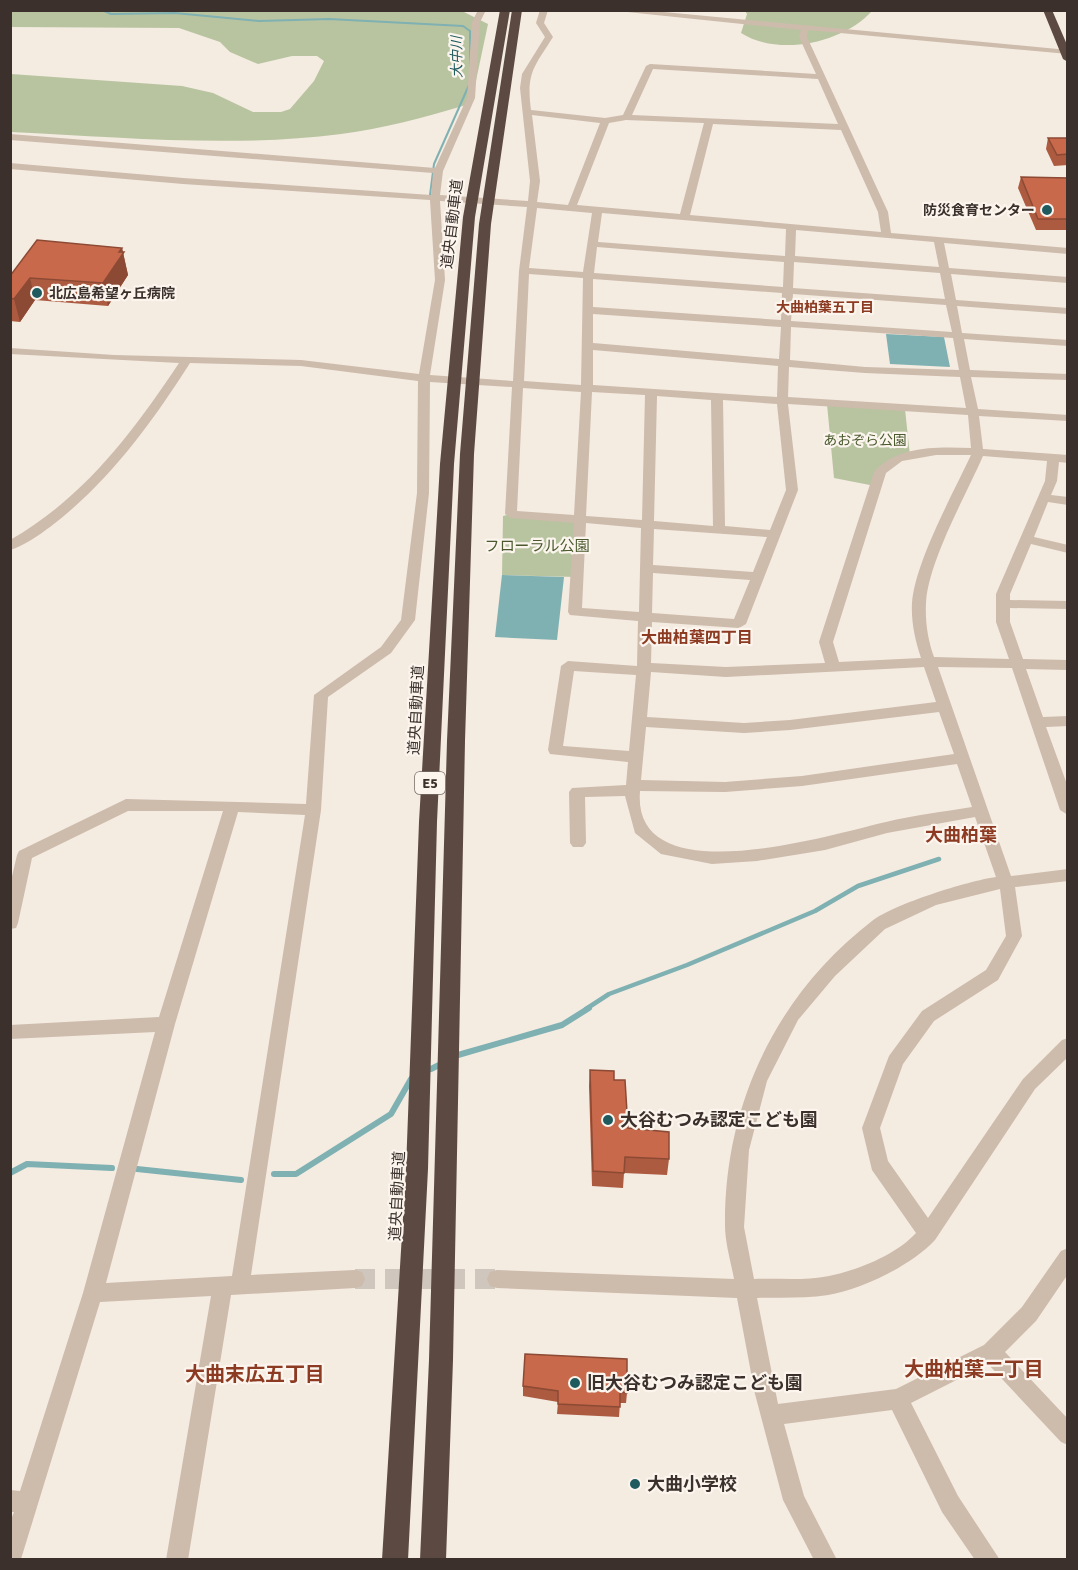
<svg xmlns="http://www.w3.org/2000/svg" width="1078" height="1570" font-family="Signika,'Noto Sans JP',sans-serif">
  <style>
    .green { fill: #b8c4a0 }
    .water { fill: #7fb0b2 }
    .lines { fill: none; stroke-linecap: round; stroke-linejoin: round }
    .stream-far2 { stroke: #7fb0b2; stroke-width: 2 }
    .stream-far1 { stroke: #7fb0b2; stroke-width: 4.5 }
    .stream { stroke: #7fb0b2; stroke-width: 6 }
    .street-tunnel { stroke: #cfc6bd; stroke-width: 20; stroke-dasharray: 20 10; stroke-linecap: butt }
    .street { fill: #cdbbac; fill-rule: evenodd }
    .highway { fill: #5c4a42; fill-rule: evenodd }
    .wall { fill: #ac5a40 }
    .shaded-wall { fill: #8c4a34 }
    .building { fill: #c8694b; stroke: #8c4a34; stroke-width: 1.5 }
    .poi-dot { fill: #1f5a5e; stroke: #fbf5ee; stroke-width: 2 }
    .labels { text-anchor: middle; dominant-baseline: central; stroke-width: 4.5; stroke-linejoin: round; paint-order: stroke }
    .far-water-label { font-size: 14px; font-style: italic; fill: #1f5a5e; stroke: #fbf5ee }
    .far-poi-label { font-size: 14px; font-weight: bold; fill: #3b302b; stroke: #fbf5ee; text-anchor: end }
    .far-neighbourhood-label { font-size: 14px; font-weight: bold; fill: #8c3b22; stroke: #fbf5ee }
    .far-park-label { font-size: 14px; fill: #4a5a2e; stroke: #fbf5ee }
    .shield { fill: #fbf5ee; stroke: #756b66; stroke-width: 1.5 }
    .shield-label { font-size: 14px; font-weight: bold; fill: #3b302b }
    .street-label { font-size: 15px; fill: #3b302b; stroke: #fbf5ee }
    .park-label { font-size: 15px; fill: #4a5a2e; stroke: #fbf5ee }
    .neighbourhood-label { font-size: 16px; font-weight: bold; fill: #8c3b22; stroke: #fbf5ee }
    .quarter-label { font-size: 18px; font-weight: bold; fill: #8c3b22; stroke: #fbf5ee }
    .near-poi-label { font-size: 18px; font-weight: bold; fill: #3b302b; stroke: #fbf5ee; text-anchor: start }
    .near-neighbourhood-label { font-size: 20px; font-weight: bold; fill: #8c3b22; stroke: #fbf5ee }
  </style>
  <rect width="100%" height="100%" fill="#f4ebe1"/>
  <!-- green -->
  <path class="green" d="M 460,10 L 488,24 L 474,90 L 466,105 C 425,117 382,129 341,134 C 233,148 118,137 11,132 L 11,74 L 182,86 L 213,93 L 253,112 L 281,112 L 290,109 L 314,81 L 324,61 L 317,56 L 292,56 L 258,64 L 230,52 L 220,42 L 179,28 L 11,27 L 11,11 Z
    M 745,11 L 872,11 C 843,43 779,57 741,33 L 747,14 Z
    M 827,404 L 905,409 L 910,456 L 895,459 L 875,486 L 834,478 Z
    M 511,514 L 580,520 L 577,577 L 502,575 L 503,516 Z"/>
  <!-- water -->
  <path class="water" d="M 886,334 L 944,337 L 950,367 L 890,364 Z
    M 502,575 L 564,577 L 557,640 L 495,637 Z"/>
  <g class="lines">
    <!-- stream-far2 -->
    <path class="stream-far2" d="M 102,10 L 111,14 L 175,13 L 259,21 L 329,19 L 463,26 L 470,31 L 470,68
      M 430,195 L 434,164 L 469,85"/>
    <!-- stream-far1 -->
    <path class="stream-far1" d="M 586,1009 L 609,994 L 687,965 L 815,911 L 858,886 L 939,859"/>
    <!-- stream -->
    <path class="stream" d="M 458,1055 L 562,1025 L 589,1008
      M 431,1069 L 439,1065
      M 137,1169 L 241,1180
      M 10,1173 L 27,1164 L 112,1168
      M 274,1174 L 296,1174 L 391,1114 L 411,1079"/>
    <!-- street-tunnel -->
    <path class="street-tunnel" d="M 355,1279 L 497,1279"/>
    <!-- street -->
    <path class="street" d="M 478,10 L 486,10 L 480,22 L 475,98 L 443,171 L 440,195 L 528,201 L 530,181 L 520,88 L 522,74 L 545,37 L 536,23 L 540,10 L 548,10 L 544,23 L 553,37 C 534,67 526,73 531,110 L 605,118 L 623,115 L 646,66 L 650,64 L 816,74 L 799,37 L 801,30 L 608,10 L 643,10 L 1068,50 L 1068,54 L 808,30 L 807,37 L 888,212 L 891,233 L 1068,248 L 1068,254 L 944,243 L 949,268 L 1068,277 L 1068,283 L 951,274 L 956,300 L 1068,308 L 1068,314 L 957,306 L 962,333 L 1068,340 L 1068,346 L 964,339 L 970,370 L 1068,374 L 1068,380 L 971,377 L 978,409 L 1068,415 L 1068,421 L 979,416 L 983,449 L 1068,455 L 1068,463 L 1059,462 L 1057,481 L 1051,495 L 1068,497 L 1068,505 L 1048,502 L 1034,537 L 1068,545 L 1068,553 L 1031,544 L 1010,594 L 1010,600 L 1068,601 L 1068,609 L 1010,608 L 1010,622 L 1023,659 L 1068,660 L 1068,670 L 1026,669 L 1043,717 L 1068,716 L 1068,726 L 1046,727 L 1068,787 L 1068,815 L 1060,810 L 1012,668 L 938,667 L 1011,876 L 1068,869 L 1068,881 L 1015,887 L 1022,936 L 998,980 L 934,1021 L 903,1064 L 880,1128 L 888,1161 L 928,1218 L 1023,1079 L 1062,1040 L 1068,1038 L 1068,1057 L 1035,1089 L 935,1240 C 912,1265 861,1290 828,1295 C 805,1299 780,1297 757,1298 L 778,1404 L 896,1389 L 984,1345 L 1022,1307 L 1061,1251 L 1068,1248 L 1068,1274 L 1036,1321 L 1005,1352 L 1068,1419 L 1068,1445 L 1061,1442 L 988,1364 L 911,1403 L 958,1496 L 1000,1560 L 975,1560 L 942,1512 L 892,1410 L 784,1424 L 804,1496 L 837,1560 L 814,1560 L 783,1500 L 755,1394 L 737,1298 L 497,1288 L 490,1286 L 487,1279 L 490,1272 L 497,1270 L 734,1279 C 731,1262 725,1243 725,1225 C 724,1105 776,995 872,921 C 894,904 968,881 996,877 L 975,817 L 887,833 L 825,850 L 757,861 L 712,864 L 661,854 L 635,833 L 625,796 L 585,797 L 586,843 L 583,847 L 573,847 L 570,843 L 569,792 L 572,788 L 626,785 L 628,762 L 550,754 L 548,750 L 561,666 L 568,661 L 637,666 L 638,621 L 570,615 L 568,612 L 574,523 L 511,518 L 505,514 L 512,387 L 430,382 L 429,493 L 415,620 L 391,653 L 328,697 L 321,810 L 251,1275 L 355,1270 L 362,1272 L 365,1279 L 362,1286 L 355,1288 L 231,1295 L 188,1560 L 166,1560 L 211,1296 L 100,1302 L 21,1559 L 10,1560 L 10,1522 L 14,1512 L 10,1512 L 10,1490 L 20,1491 L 83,1293 L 155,1032 L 10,1039 L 10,1025 L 159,1017 L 223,811 L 128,811 L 32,858 L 18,923 L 16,928 L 10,929 L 10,885 L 17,855 L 19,851 L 126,799 L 306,804 L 314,695 L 381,647 L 401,620 L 417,493 L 418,381 L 301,366 L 190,363 C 151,424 108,483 50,527 C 39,535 24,546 10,550 L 10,540 C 84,498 133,432 179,363 L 10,354 L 10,348 L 114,355 L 301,360 L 419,374 L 435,280 L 430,200 L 183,184 L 10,169 L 10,163 L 183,178 L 431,195 L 433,173 L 10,140 L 10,134 L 435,168 L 467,98 L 472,22 ZM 653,69 L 818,79 L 838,124 L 632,115 ZM 532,115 L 600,123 L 568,205 L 537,202 L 540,181 ZM 626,120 L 704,123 L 680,214 L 577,205 L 609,123 ZM 713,124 L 841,130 L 878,212 L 881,232 L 690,215 ZM 440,201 L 527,207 L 519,271 L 513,381 L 430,375 L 445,280 ZM 537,208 L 592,213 L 583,272 L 529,268 ZM 602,213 L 786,229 L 785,256 L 598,242 ZM 796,230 L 934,242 L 939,267 L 795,256 ZM 597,247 L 784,262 L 783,287 L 594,273 ZM 794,262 L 940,273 L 945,299 L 793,288 ZM 529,274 L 583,278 L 581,385 L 524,381 ZM 593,279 L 782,293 L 781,320 L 593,307 ZM 793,294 L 946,305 L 952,332 L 791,321 ZM 593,314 L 781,327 L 779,359 L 593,343 ZM 791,327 L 953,338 L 959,370 L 865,367 L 790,360 ZM 593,350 L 778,366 L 777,397 L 593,385 ZM 789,367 L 865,373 L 960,377 L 966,408 L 788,397 ZM 523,388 L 581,392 L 574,515 L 517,511 ZM 592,392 L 645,395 L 642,520 L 586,516 ZM 657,396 L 711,400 L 713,526 L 654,521 ZM 723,400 L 777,404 L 786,490 L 770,530 L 725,526 ZM 788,404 L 968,415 L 971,448 C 939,447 897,445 874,472 L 819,642 L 825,663 L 726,667 L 651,663 L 652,622 L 739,628 L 746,624 L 798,490 ZM 936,455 L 971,455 C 953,494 915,562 912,603 C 911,622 915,640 921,658 L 839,662 L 833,642 L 886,473 L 902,461 ZM 983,456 L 1047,461 L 1045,481 L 996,594 L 996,622 L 1009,659 L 934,657 C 928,640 925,622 926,603 C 928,562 966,495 983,456 ZM 586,523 L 641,528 L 639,612 L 582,608 ZM 654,529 L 767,537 L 753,572 L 653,565 ZM 653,573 L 750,580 L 734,619 L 652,613 ZM 924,667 L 936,702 L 790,720 L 744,723 L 647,717 L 651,672 L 726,677 ZM 574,671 L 636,675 L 629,751 L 563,746 ZM 939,712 L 954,754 L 802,776 L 725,782 L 641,780 L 646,727 L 744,733 L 790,730 ZM 957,764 L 972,807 C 943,812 914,815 886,822 C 833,834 631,897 640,791 L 725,792 L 802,786 ZM 238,812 L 305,815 L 232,1276 L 106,1283 L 175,1024 ZM 1000,889 L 1006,936 L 986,970 L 922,1011 L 889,1056 L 862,1128 L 872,1170 L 916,1233 C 896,1255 858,1270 829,1276 C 805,1281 778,1278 754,1279 L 744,1227 L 749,1150 L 767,1081 L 798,1020 L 835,976 L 885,929 L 936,905 Z"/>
    <!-- highway -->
    <path class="highway" d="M 500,10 L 510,10 L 475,217 L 454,464 L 437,822 L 428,1169 L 408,1560 L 382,1560 L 406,1169 L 419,822 L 440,464 L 463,217 Z
      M 512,10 L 522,10 L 491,224 L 474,454 L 465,741 L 453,1360 L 446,1560 L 420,1560 L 429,1360 L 447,741 L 460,454 L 479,224 Z
      M 1043,10 L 1052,10 L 1068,47 L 1068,62 L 1063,59 Z"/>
  </g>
  <!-- wall -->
  <path class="wall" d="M 1048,138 L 1068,138 L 1068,165 L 1054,166 L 1046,149 Z
    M 1021,177 L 1068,178 L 1068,230 L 1036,230 L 1018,188 Z
    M 122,248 L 128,275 L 108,306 L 35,300 L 20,322 L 10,321 L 10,276 Z
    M 590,1070 L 614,1080 L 628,1128 L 669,1159 L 667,1175 L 624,1173 L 623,1188 L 592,1186 L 589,1086 Z
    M 523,1386 L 627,1393 L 626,1403 L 620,1403 L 619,1417 L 557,1414 L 558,1402 L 523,1396 Z"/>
  <!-- shaded-wall -->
  <path class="shaded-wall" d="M 122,248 L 128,275 L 108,306 L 103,283 Z
    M 30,278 L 35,300 L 20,322 L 14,299 Z"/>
  <!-- building -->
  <path class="building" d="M 1048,138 L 1068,138 L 1068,154 L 1057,155 Z
    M 1021,177 L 1068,178 L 1068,219 L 1038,219 Z
    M 37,240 L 122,248 L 119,252 L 124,252 L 103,283 L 30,278 L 14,299 L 10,298 L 10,276 Z
    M 590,1070 L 614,1071 L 614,1080 L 625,1080 L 628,1128 L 669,1132 L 669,1159 L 625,1157 L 624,1173 L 593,1171 Z
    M 525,1354 L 627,1359 L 627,1393 L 620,1392 L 620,1407 L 558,1404 L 558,1391 L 523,1386 Z"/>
  <!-- markers -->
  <g class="poi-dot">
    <circle cx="1047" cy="210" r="6"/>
    <circle cx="37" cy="293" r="6"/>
    <circle cx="608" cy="1120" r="6"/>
    <circle cx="575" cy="1383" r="6"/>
    <circle cx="635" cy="1484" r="6"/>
  </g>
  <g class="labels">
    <!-- far-water labels -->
    <g class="far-water-label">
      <text transform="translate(457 57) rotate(-91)">大中川</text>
    </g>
    <!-- far-poi labels -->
    <g class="far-poi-label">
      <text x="1035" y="210">防災食育センター</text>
      <text x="49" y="293" text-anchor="start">北広島希望ヶ丘病院</text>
    </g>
    <!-- far-neighbourhood labels -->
    <g class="far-neighbourhood-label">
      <text x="825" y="307">大曲柏葉五丁目</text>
    </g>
    <!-- far-park labels -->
    <g class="far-park-label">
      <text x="865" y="440">あおぞら公園</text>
    </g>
    <!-- shield labels -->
    <rect class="shield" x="415" y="772" width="30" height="22" rx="4.5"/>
    <g class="shield-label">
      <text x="430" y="783">E5</text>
    </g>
    <!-- street labels -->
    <g class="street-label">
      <text transform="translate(452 224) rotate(-83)">道央自動車道</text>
      <text transform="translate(416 710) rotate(-87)">道央自動車道</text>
      <text transform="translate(397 1196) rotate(-87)">道央自動車道</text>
    </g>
    <!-- park labels -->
    <g class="park-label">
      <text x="537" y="546">フローラル公園</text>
    </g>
    <!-- neighbourhood labels -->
    <g class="neighbourhood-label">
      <text x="697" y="638">大曲柏葉四丁目</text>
    </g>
    <!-- quarter labels -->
    <g class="quarter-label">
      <text x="961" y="835">大曲柏葉</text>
    </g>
    <!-- near-poi labels -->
    <g class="near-poi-label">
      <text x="620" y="1120">大谷むつみ認定こども園</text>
      <text x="587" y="1383">旧大谷むつみ認定こども園</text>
      <text x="647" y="1484">大曲小学校</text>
    </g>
    <!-- near-neighbourhood labels -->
    <g class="near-neighbourhood-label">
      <text x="974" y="1369">大曲柏葉二丁目</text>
      <text x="255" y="1374">大曲末広五丁目</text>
    </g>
  </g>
  <!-- border -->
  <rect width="1078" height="1570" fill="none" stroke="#3b302b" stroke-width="24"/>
</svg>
